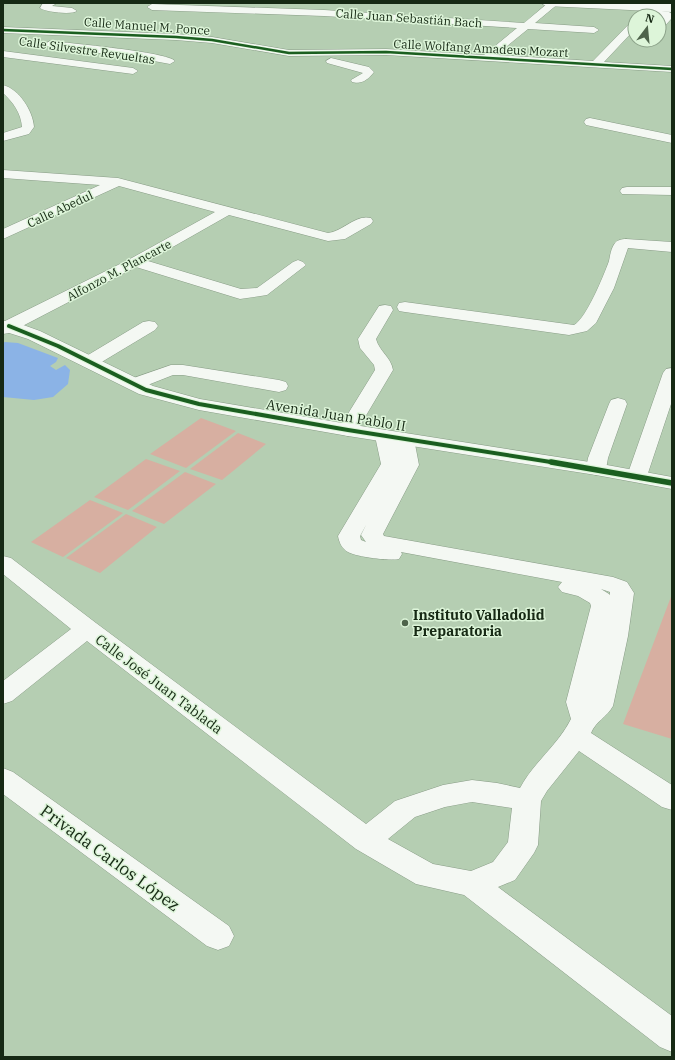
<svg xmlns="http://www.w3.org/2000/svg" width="675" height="1060" font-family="'IBM Plex Serif',serif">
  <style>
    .green { fill: #d7afa1 }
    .water { fill: #8bb3e6 }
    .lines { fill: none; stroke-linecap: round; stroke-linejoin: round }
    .minor-casing { stroke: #889c86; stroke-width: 1 }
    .major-casing { stroke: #889c86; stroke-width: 1 }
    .highway-casing { stroke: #889c86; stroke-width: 1 }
    .minor { fill: #f4f8f3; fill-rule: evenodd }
    .major { fill: #f4f8f3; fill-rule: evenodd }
    .highway { fill: #f4f8f3; fill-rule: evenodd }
    .cycleway-far2-casing { stroke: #ddf5d9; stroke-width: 3.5 }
    .cycleway-far1-casing { stroke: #ddf5d9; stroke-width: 6 }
    .cycleway-casing { stroke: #ddf5d9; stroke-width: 8 }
    .cycleway-far2 { stroke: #1b5e20; stroke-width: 2.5 }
    .cycleway-far1 { stroke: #1b5e20; stroke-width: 4 }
    .cycleway { stroke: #1b5e20; stroke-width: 5.5 }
    .poi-dot { fill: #4e634b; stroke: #ddf5d9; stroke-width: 1.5 }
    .labels { text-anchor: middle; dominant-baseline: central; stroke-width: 3; stroke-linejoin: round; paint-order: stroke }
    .far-street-label { font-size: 12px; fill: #162914; stroke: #ddf5d9 }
    .street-label { font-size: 14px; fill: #162914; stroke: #ddf5d9 }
    .poi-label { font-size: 14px; font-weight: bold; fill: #162914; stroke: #ddf5d9; text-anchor: start }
    .near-street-label { font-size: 17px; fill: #162914; stroke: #ddf5d9 }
  </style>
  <rect width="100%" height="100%" fill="#b5ceb2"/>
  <!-- green -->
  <path class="green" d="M 201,418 L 236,431 L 186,468 L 150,454 Z
    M 238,433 L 266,444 L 222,480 L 190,469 Z
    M 146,459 L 180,471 L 128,510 L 94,497 Z
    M 185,472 L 216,484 L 164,524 L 132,511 Z
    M 90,500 L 123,513 L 63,557 L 31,542 Z
    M 126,514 L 157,527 L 100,573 L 66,558 Z
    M 672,594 L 672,739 L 623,724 Z"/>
  <!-- water -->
  <path class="water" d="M 5,342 L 18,343 L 58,358 L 56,362 L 50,366 L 56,370 L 65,365 L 70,370 L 68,384 L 53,397 L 34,400 L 3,397 L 3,343 Z"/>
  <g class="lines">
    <defs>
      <path id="minor" d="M 43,3 L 57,3 L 52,6 L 72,8 L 77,11 C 72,15 45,12 40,8 Z
        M 548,3 L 559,3 L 535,23 L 594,27 L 599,30 L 594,33 L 528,29 L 496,55 L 593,61 L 632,21 L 635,20 L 635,29 L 604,62 L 672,66 L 672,72 L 386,55 L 289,56 L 212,43 L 176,40 L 3,33 L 3,27 L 176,34 L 212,37 L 289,50 L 386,49 L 484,55 L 517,28 L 324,16 L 152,10 L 147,7 L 152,4 L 324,10 L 524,23 Z
        M 647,9 L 669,12 L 672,14 L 672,18 L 662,29 L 659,30 L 659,21 L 663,17 L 644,14 L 642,12 Z
        M 50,41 C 68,43 168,52 175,61 L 170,64 L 138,58 L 46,46 L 45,44 Z
        M 3,51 L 133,68 L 138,71 L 133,74 L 3,57 Z
        M 331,58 L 369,67 L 374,72 C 369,79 361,85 352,82 L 351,80 L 363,73 L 327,63 L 326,61 Z
        M 3,85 C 19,89 33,111 34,127 L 29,134 L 3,141 L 3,133 L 22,127 C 21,113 13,102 3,93 Z
        M 590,118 L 672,135 L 672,143 L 586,125 L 584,122 L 586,119 Z
        M 3,170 L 118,178 L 328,233 C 343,231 356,214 371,218 L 373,221 L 371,224 L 345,239 L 328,241 L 229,215 L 148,261 L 241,289 L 257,288 L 293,262 L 298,260 L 303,262 L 306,265 L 267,295 L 240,299 L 136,267 L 9,333 L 3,334 L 3,322 L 130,259 L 215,212 L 119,186 L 3,239 L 3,229 L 100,185 L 3,178 Z
        M 627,187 L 672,187 L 672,195 L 622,194 L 620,191 L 622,188 Z
        M 626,239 L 672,242 L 672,252 L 628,248 L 614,288 L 596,323 L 587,331 L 569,335 L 405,312 L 399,311 L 397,307 L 399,303 L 405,302 L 574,325 C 586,319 604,275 609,261 C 610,256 611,248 615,243 C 617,240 622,239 626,239 Z
        M 385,305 L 391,306 L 393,310 L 376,339 C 379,351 391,357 393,370 L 355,434 L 348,436 L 341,434 L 338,430 L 375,370 L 374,365 L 360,348 L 358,339 L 379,306 Z
        M 149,321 L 155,322 L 158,326 L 155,330 L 95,366 L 89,367 L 83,366 L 80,362 L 83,358 L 143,322 Z
        M 171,365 L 183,365 L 279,380 L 286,382 L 288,386 L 286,390 L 279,392 L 183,375 L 173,375 L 135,390 L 128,388 L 126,384 L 128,380 Z
        M 672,368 L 672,401 L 647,476 L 644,480 L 637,482 L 630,480 L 627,476 L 663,373 L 666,369 Z
        M 618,398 L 625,400 L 627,404 L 608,458 L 606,469 L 603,473 L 596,475 L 589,473 L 586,469 L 588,458 L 609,404 L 611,400 Z
        M 385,430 L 392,432 L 395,437 L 397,435 L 404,433 L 411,435 L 414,439 L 419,465 L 383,534 L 384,536 L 613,577 L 627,582 L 634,593 L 628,636 L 613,706 C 607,717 596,721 591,733 L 672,785 L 672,810 L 662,807 L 579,751 L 547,791 L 541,801 L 538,845 L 534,853 L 515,880 L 498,887 L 672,1016 L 672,1052 L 660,1047 L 464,895 L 416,884 L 356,849 L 87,641 L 12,701 L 3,704 L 3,681 L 71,629 L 3,574 L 3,556 L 11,558 L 96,623 L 366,824 L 395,801 L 443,785 L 472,780 L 497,783 L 520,788 C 533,763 558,745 571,719 L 566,702 L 591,606 L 590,603 L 578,596 L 562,592 L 558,587 L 562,582 L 401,552 L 402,554 L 399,559 C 389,561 357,557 348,552 C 342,549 339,542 338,536 L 381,464 L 375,436 L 378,432 ZM 366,525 L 361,535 L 366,542 L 361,540 L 360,536 ZM 601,589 L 610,592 L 610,595 L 609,594 ZM 472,802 L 512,808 L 508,842 L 493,862 L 471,871 L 433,864 L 388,839 L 415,817 L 445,807 Z
        M 3,768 L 13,772 L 229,926 L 234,936 L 229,946 L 218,950 L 207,946 L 3,794 Z"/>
      <path id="major" d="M 541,3 L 604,3 L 672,6 L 672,12 L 546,6 Z
        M 3,321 L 15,322 L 40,331 L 153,386 L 200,399 L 348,424 L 596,463 L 672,477 L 672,489 L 596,475 L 348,436 L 199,410 L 139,394 L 28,339 L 3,331 Z"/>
      <path id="highway" d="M 588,3 L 672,4 L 672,10 L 593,6 Z"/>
    </defs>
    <!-- minor casing -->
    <use href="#minor" class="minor-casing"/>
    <!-- major casing -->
    <use href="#major" class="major-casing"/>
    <!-- highway casing -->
    <use href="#highway" class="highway-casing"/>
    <!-- minor -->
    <use href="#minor" class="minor"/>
    <!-- major -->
    <use href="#major" class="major"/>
    <!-- highway -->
    <use href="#highway" class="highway"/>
    <defs>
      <path id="cycleway-far2" d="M 3,30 L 176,37 L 212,40 L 289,53 L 386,52 L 672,69"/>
      <path id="cycleway-far1" d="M 9,326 L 58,346 L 146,390 L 199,404 L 348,430 L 557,463"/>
      <path id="cycleway" d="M 551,462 L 672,483"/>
    </defs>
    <!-- cycleway-far2 casing -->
    <use href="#cycleway-far2" class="cycleway-far2-casing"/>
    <!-- cycleway-far1 casing -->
    <use href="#cycleway-far1" class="cycleway-far1-casing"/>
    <!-- cycleway casing -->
    <use href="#cycleway" class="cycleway-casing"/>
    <!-- cycleway-far2 -->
    <use href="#cycleway-far2" class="cycleway-far2"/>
    <!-- cycleway-far1 -->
    <use href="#cycleway-far1" class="cycleway-far1"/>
    <!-- cycleway -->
    <use href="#cycleway" class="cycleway"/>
  </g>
  <!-- markers -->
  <circle class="poi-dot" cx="405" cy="623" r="4"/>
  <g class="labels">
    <!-- far-street labels -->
    <g class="far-street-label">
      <text transform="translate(409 18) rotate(4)">Calle Juan Sebastián Bach</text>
      <text transform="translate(147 26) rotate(4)">Calle Manuel M. Ponce</text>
      <text transform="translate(481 48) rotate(3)">Calle Wolfang Amadeus Mozart</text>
      <text transform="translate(87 50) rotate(8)">Calle Silvestre Revueltas</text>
      <text transform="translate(60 209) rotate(-25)">Calle Abedul</text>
      <text transform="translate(119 270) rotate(-28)">Alfonzo M. Plancarte</text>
    </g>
    <!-- street labels -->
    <g class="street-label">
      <text transform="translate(336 415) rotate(9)">Avenida Juan Pablo II</text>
      <text transform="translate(159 684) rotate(37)">Calle José Juan Tablada</text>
    </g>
    <!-- poi labels -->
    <g class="poi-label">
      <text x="413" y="615">Instituto Valladolid<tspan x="413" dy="16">Preparatoria</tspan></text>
    </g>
    <!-- near-street labels -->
    <g class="near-street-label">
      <text transform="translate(110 858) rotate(36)">Privada Carlos López</text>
    </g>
  </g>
  <!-- border -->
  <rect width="675" height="1060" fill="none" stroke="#162914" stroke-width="8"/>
  <!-- north arrow -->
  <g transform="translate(647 28) rotate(16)"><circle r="19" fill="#ddf5d9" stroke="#8da38a"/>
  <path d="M0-3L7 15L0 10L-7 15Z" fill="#4e634b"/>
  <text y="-6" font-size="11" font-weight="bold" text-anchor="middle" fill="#162914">N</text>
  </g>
</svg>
